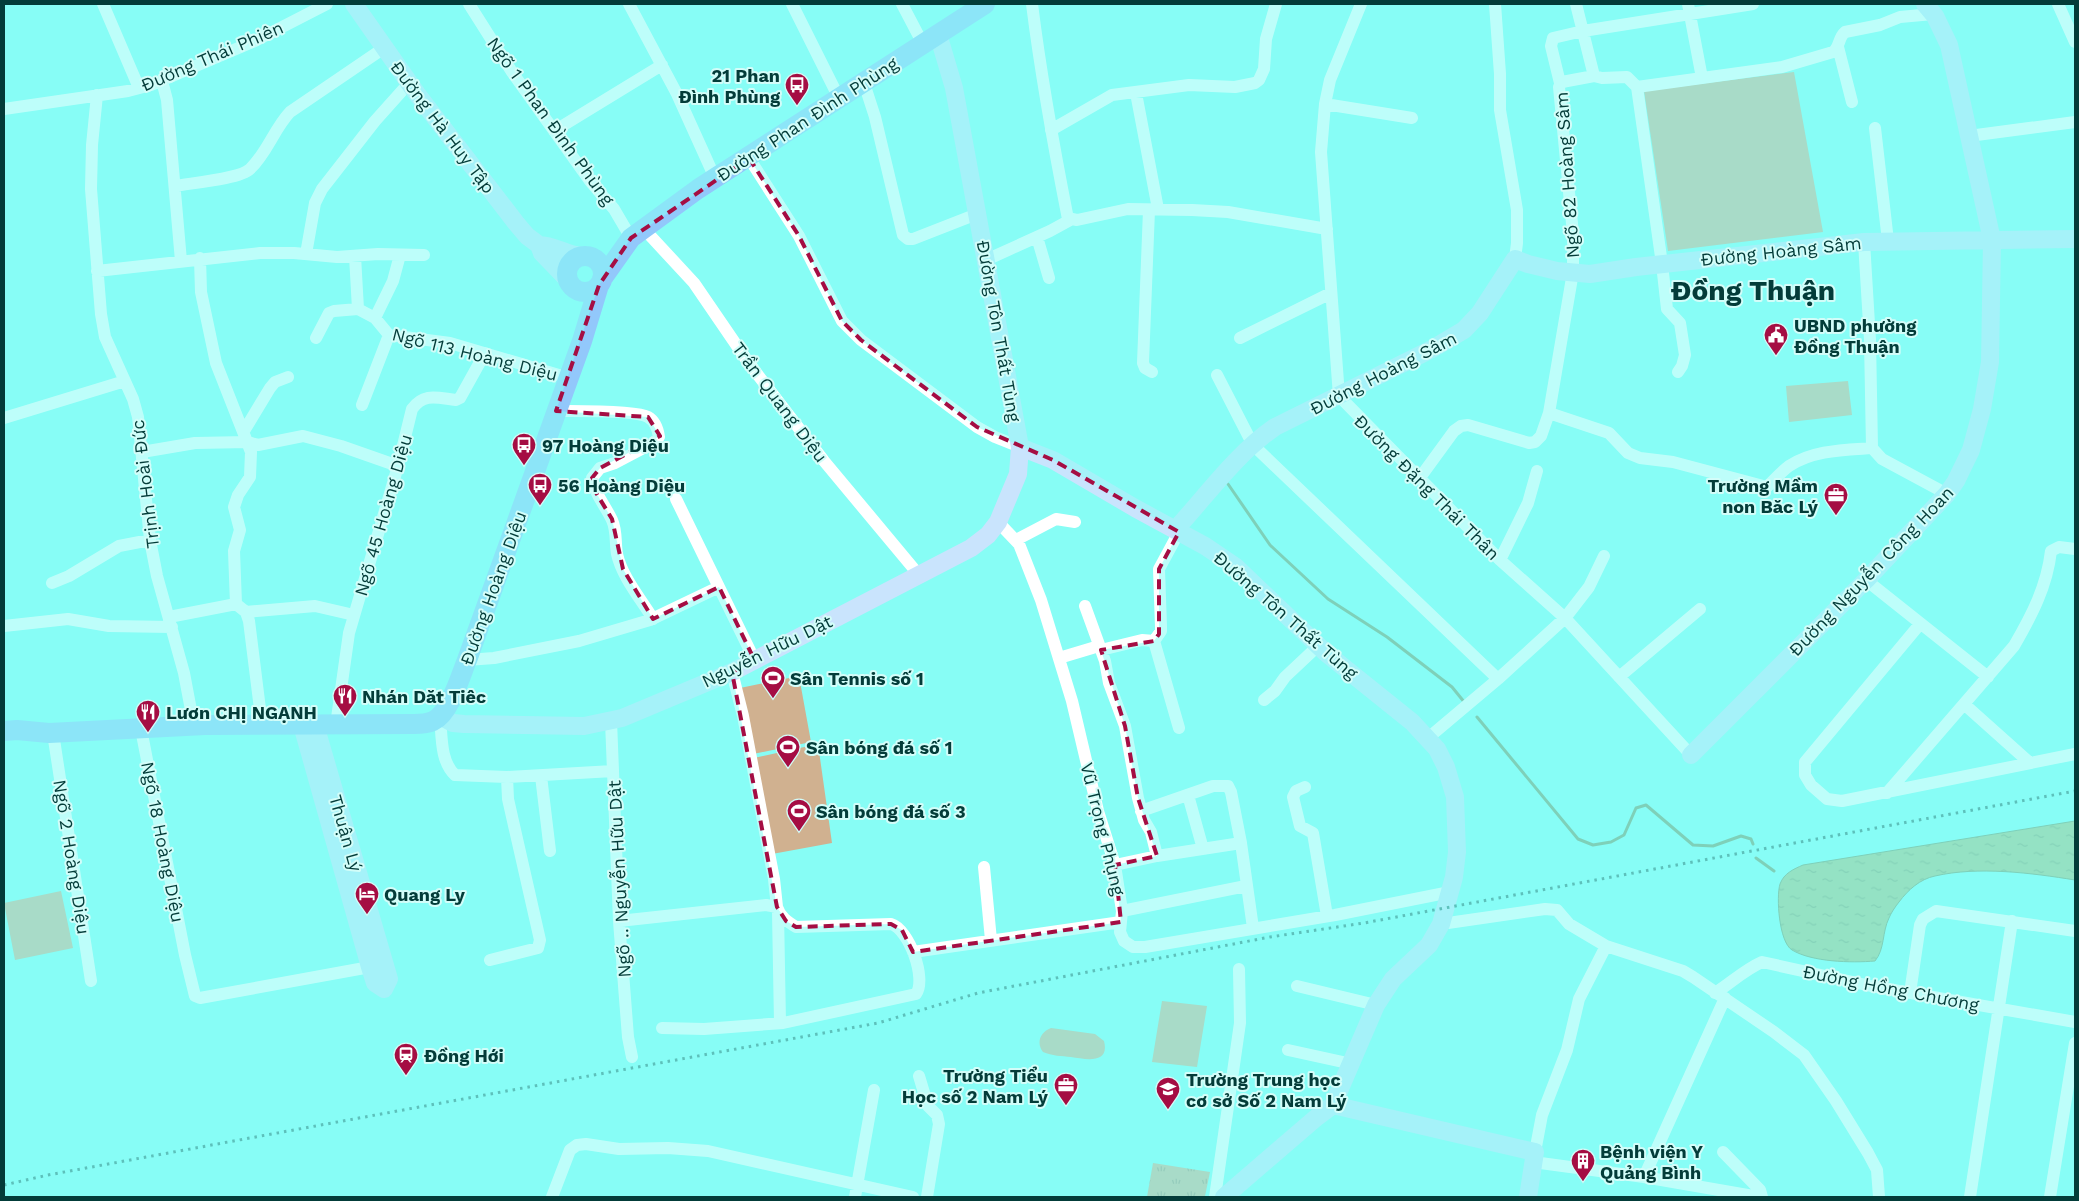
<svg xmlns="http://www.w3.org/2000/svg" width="2079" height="1201" font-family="'Work Sans',sans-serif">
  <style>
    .grass { fill: url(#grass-tufts) }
    .garden { fill: #d0b190 }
    .water { fill: url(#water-ripples); stroke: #749970 }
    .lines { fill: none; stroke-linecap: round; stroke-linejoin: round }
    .stream { stroke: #749970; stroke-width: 3 }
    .street { stroke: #fff; stroke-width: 12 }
    .secondary { stroke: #c9e4fd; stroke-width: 18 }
    .primary { stroke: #92c8fb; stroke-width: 20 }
    .rail { stroke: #2b7773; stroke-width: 3; stroke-dasharray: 2.5 5; stroke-linecap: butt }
    .marked { fill: none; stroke: #a50d43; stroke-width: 4; stroke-dasharray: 10 6; stroke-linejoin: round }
    .labels { text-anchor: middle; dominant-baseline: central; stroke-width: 4; stroke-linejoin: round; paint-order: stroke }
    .street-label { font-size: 18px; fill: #033c39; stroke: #d3fdf9 }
    .poi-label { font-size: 18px; font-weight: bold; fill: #033c39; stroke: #d3fdf9; text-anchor: start }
    .town-label { font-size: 28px; font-weight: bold; fill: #033c39; stroke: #d3fdf9 }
  </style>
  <defs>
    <pattern id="grass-tufts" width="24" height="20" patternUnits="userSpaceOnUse" patternTransform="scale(1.25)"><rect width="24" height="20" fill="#d0b190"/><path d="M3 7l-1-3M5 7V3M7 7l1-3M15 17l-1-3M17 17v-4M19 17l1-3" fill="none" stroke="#a79177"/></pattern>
    <pattern id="water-ripples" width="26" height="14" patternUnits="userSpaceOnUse" patternTransform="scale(1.25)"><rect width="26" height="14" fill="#a4c187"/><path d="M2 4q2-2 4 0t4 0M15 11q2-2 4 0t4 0" fill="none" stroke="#839e6f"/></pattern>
  </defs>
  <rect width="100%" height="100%" fill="#87fdf5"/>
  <!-- grass -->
  <path class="grass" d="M 1153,1163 L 1210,1172 L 1205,1196 L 1147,1197 Z"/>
  <!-- garden -->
  <path class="garden" d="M 1794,72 L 1823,232 L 1668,251 L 1644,91 Z
    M 1848,381 L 1852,415 L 1789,422 L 1786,386 Z
    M 799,676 L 811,742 L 753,754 L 740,688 Z
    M 818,744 L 832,843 L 772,854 L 754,758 Z
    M 61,891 L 73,948 L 15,960 L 4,903 Z
    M 1162,1001 L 1207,1006 L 1197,1067 L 1152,1062 Z
    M 1051,1028 L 1095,1034 L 1104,1041 C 1110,1065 1085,1059 1071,1057 C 1062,1056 1052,1056 1043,1052 C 1036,1043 1040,1032 1051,1028 Z"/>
  <!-- water -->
  <path class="water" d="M 2075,821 L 2075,880 C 2032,873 1978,866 1935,876 C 1920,879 1908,890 1899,902 C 1895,907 1891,913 1889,918 C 1882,932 1885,949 1875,961 C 1851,963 1812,962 1792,950 C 1779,942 1776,897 1780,884 C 1784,873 1794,869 1803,865 Z"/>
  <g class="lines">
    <!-- stream -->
    <path class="stream" d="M 1228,484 L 1270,545 L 1328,599 L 1387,637 L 1452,687 L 1465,703
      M 1477,717 L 1578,839 L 1593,845 L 1611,842 L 1624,835 L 1636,808 L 1646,805 L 1693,845 L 1713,846 L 1741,836 L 1751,839 L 1753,844
      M 1756,858 L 1774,871"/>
    <!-- street -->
    <path class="street" d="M 103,4 L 139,88
      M 469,4 L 512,72 L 590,181 L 614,209 L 631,238
      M 629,4 L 677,94 L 715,178
      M 792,4 L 839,98
      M 902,4 L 923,44
      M 1032,4 C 1041,76 1054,148 1068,219 L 1072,219
      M 1361,4 L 1330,80 L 1325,104 L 1321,152 L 1339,396 L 1500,560 L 1565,618 L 1691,755
      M 1495,4 L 1500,74 L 1500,110 L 1517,210 L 1517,243 L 1515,259
      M 1576,4 L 1594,76
      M 1688,4 L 1702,78
      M 2058,4 L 2075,42
      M 1838,47 L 1852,102
      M 162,81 L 167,100 L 181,261
      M 864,83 L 875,117 L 903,235 L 908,239 L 913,239 L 977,214
      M 1560,83 L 1551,46 L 1553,38 L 1583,31 L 1753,4
      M 1637,87 L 1782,67 L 1833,52 C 1840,47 1838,38 1845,32 L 1880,25 L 1900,17 L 1933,14
      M 1136,93 L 1158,209
      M 97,95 L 92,145 L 91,189 L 101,314 L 105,337 L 133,399 L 138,417 L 150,540 L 157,576 L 184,673 L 194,726
      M 1325,104 L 1412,118
      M 4,109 L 128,91 L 151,85 L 255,41 L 327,4
      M 1875,128 L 1888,241
      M 1051,130 L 1112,95 L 1189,85 L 1235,87 L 1255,83 L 1259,80 L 1264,69 L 1266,39 L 1276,4
      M 554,131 L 662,65
      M 1969,136 L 2075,122
      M 749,158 L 799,236 L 842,321 L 861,340 L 977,427 L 995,437 L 1020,447
      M 175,186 C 191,183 240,179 250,169 C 267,153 274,129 290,112 L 384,48
      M 1149,210 L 1143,363 L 1145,368 L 1152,372
      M 644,229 L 694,283 L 748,362 L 824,461 L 919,575
      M 1037,237 L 1049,278
      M 1864,242 L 1870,340 L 1872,448 L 1882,459 L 1947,494
      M 306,254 L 315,203 L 322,189 L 375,121 L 409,83
      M 355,256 L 358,309
      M 200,258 L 201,292 L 216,363 L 251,452 L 250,477 L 238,495 L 234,507 L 240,530 L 234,551 L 236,604 L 246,612 L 249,621 L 262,725
      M 986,260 L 1050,231 L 1072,219 L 1077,220 L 1128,209 L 1192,210 L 1228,212 L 1327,229
      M 97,271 L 260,253 L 294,253 L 337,257 L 378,254 L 424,255
      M 375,318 L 393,281 L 400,255
      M 316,338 L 329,313 L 334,311 L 358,309 L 375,318 L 389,335 L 450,343 L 569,378
      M 1240,338 L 1331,293
      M 1217,375 L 1253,445 L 1498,679
      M 362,405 L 389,335
      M 556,411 C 573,411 636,410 648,417 C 655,421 658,430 659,437 L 653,443 L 615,463 L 600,468 L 592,478 C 595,495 605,505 612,520 C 617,531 615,543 617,554 C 622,577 641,599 653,619
      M 1549,413 L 1609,433 L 1628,453 L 1640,458 L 1673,462 L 1767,487 C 1774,480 1781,472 1789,466 C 1813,450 1844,450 1872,448
      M 4,418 L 125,381
      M 244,431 L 270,388 L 275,382 L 288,377
      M 142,452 L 195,443 L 248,442 L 258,445 L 303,436 L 341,446 L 398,466
      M 1419,479 L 1454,431 L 1461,426 L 1468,425 L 1529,443 L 1535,442 L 1541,436 L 1549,413 L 1573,272 L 1573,234 L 1559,87 L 1562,82 L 1594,76 L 1602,78 L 1627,77 L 1637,87 L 1662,264 L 1667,309 L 1680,323 L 1685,355 L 1682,366 L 1678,372
      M 676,499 L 755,661
      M 998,522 L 1019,544 L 1041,600 L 1072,701 L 1098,811 L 1115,865 L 1122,911 L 1120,932 L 1124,941 L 1133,947 L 1145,947 L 1335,915 L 1450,892
      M 1016,540 L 1056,519 L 1075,522
      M 1500,560 L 1528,503 L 1537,471
      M 1866,580 L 1988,677
      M 52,583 L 69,576 L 119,546 L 150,540
      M 1085,606 L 1105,661 L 1109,683 L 1125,726 L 1138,798 L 1144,820 L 1151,832 L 1157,856
      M 246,612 L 315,606 L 354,615
      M 169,617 L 236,604
      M 1920,624 L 1805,762 L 1805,775 L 1811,785 L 1827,799 L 1842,801 L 2075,754
      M 4,626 L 68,619 L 109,626 L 172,627
      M 1154,641 L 1161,631 L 1161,627 L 1159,569 L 1179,532
      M 1101,650 L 1142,640 L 1154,641 L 1179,728
      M 1059,658 L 1099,646
      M 467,660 L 494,658 L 579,641 L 650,620 L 719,587
      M 732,672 L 743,716 L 774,879 L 777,907
      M 1619,677 L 1700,609
      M 1264,700 L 1275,691 L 1285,677 L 1318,646
      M 1964,704 L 2030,763
      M 440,716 C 442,736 440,761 455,775 L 507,777 L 613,771
      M 611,721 L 619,921 L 628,1037 L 632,1057
      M 336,725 L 349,633 L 398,466 L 412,409 C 424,392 438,398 456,400 L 460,398 L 485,353
      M 141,729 L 185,955 L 195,996 L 200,998 L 370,967
      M 53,733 L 91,981
      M 1428,738 L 1498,679 L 1565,618 L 1589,587 L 1604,556
      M 541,776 L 550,851
      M 1305,787 L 1296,791 L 1293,797 L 1300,826 L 1313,833 L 1327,916
      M 1887,793 L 2014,646 C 2032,615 2047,586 2051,551 L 2059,547 L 2075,549
      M 1188,795 L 1203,849
      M 1141,811 L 1213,786 L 1228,786 L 1231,792 L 1241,843 L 1253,928
      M 1115,865 L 1157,856 L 1241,843
      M 984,867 L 991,940
      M 1122,911 L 1246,886
      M 778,912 L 780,1023
      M 619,921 L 766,905 L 777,907 C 780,917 788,922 796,927 L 891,924 C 909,929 927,979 916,994 L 783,1023 L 704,1029 L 662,1028
      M 1441,924 L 1545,909 L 1557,910 L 1569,924 L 1606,946 L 1683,971 L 1693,977 L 1774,1032 L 1804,1055 L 1836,1101 L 1868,1153 L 1877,1170 L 1879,1197
      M 913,952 L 1121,922
      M 490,960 L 538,948 L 540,940 L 508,799 L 507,777
      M 1297,986 L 1376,1005
      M 1715,993 C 1731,983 1744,970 1762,962 L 1871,986 L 2075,1022
      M 1910,993 L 1920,925 L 1923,919 L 1936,911 L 2075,931
      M 1288,1050 L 1352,1064
      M 919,1076 L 928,1106 L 937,1115 L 939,1124 L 927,1197
      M 1535,1152 L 1542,1115 L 1567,1050 L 1579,999 L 1606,946
      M 1723,1152 L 1760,1190 L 1762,1197
      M 1533,1162 L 1644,1177 L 1759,1197
      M 1644,1177 L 1725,998
      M 552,1197 L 570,1150 L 577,1145 L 586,1144 L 619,1149 L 668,1148 L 708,1151 L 913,1197
      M 855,1197 L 874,1090
      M 1215,1197 L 1240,1023 L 1239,969
      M 1970,1197 L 2012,921
      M 2050,1197 L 2075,1043"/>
    <!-- secondary -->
    <path class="secondary" d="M 354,4 L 417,94 L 516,223 L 527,236 L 539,245 L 542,253 L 568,280
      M 539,245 C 555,245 567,256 583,256
      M 1020,447 L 1053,460 L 1135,508 L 1205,546 L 1236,567 L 1326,653 L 1412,722 L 1437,749 L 1446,767 L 1455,797 L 1457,852 L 1454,877 L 1441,924 L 1429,945 L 1393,979 L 1376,1005 L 1333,1105 L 1317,1117 L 1224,1197
      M 1175,530 C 1207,495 1236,454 1275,427 L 1432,349 L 1464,330 L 1480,313 L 1515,259 L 1528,264 L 1557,271 L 1590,274 L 1636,267 L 1864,242 L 2075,239
      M 440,716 L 453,723 L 464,724 L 584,726 L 622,718 L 732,672 L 971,548 L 988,535 L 998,522 L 1018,474 L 1020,447 L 954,88 L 938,34
      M 302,725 L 370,967 L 375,983 L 384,989 L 389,979 L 315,725
      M 1691,755 L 1866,580 L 1947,494 L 1956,481 L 1971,450 L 1982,409 L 1990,362 L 1992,240 L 1949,45 L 1935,16 L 1925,4
      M 1333,1105 L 1535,1152 L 1528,1197"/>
    <!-- primary -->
    <path class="primary" d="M567 274a18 18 0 1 1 36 0a18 18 0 1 1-36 0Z
      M 602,279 L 631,238 L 698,189 L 985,4
      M 4,731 L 17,730 L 49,733 L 205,725 L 414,724 C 420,724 427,724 433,721 C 450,713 460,677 467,660 L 582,341 L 599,285"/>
    <!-- rail -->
    <path class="rail" d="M 4,1185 L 48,1175 L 878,1023 L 978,993 L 1270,937 L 1364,923 L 2075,791"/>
  </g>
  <!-- marked area -->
  <path d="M0 0H2079V1201H0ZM 749,158 L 799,236 L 842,321 L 861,340 L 977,427 L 1053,460 L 1179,532 L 1159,569 L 1159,634 L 1154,641 L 1101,650 L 1125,726 L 1138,798 L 1157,856 L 1115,865 L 1121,922 L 913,952 L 902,930 L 891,924 L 796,927 L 786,921 L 777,907 L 732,672 L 755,661 L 719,587 L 653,619 L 623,569 L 612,519 L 595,491 L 592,478 L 600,468 L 660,436 L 648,417 L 556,411 L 599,285 L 631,238 Z" fill="#87fdf5" fill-opacity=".55" fill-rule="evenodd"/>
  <path class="marked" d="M 749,158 L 799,236 L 842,321 L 861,340 L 977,427 L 1053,460 L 1179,532 L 1159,569 L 1159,634 L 1154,641 L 1101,650 L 1125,726 L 1138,798 L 1157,856 L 1115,865 L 1121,922 L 913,952 L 902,930 L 891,924 L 796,927 L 786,921 L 777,907 L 732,672 L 755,661 L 719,587 L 653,619 L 623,569 L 612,519 L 595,491 L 592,478 L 600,468 L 660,436 L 648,417 L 556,411 L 599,285 L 631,238 Z"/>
  <!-- icons -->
  <defs>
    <symbol id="bus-pin" viewBox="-11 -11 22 30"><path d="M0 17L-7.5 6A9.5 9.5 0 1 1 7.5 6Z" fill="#a50d43" stroke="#d3fdf9"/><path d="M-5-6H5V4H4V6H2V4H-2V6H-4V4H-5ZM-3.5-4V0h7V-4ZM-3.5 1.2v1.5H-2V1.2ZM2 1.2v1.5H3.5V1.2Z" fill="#fff"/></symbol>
    <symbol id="civic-pin" viewBox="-11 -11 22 30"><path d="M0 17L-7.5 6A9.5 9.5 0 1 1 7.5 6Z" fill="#a50d43" stroke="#d3fdf9"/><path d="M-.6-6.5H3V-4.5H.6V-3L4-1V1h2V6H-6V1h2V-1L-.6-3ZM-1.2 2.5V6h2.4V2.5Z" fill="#fff"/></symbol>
    <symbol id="office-pin" viewBox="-11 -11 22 30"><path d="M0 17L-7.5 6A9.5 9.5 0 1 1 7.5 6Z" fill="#a50d43" stroke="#d3fdf9"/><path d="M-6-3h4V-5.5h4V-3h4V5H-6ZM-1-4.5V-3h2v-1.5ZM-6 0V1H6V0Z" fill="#fff"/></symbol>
    <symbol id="stadium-pin" viewBox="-11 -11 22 30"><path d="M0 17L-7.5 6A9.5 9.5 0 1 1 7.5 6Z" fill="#a50d43" stroke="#d3fdf9"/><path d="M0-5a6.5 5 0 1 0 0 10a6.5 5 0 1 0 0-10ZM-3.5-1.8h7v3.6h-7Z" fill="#fff"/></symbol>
    <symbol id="restaurant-pin" viewBox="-11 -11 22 30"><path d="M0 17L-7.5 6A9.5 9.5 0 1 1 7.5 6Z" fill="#a50d43" stroke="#d3fdf9"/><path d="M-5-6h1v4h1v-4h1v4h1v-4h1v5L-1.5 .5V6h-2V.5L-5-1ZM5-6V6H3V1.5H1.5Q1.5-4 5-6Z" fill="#fff"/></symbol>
    <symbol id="hotel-pin" viewBox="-11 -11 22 30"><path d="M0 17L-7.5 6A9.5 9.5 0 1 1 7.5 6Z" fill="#a50d43" stroke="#d3fdf9"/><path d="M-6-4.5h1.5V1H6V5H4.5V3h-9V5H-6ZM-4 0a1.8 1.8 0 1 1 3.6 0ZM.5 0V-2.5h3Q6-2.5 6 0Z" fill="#fff"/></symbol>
    <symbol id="station-pin" viewBox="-11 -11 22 30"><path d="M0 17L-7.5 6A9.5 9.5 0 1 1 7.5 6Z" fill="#a50d43" stroke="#d3fdf9"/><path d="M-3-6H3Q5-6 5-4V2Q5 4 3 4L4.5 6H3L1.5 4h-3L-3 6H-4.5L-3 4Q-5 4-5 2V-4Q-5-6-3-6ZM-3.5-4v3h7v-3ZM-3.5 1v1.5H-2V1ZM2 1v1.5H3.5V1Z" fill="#fff"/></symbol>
    <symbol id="school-pin" viewBox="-11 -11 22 30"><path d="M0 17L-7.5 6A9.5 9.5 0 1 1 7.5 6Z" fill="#a50d43" stroke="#d3fdf9"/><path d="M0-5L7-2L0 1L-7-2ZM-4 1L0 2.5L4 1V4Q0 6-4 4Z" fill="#fff"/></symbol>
    <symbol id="building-pin" viewBox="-11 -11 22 30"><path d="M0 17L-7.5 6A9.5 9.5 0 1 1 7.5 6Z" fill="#a50d43" stroke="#d3fdf9"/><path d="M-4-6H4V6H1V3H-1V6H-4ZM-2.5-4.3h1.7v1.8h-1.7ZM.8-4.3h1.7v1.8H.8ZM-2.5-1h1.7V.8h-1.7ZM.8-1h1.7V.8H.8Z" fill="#fff"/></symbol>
  </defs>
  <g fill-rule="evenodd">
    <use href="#bus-pin" x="783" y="71" width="28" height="38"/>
    <use href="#civic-pin" x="1762" y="321" width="28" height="38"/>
    <use href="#bus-pin" x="510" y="431" width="28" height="38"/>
    <use href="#bus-pin" x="526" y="471" width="28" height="38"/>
    <use href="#office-pin" x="1822" y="481" width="28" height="38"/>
    <use href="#stadium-pin" x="759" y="664" width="28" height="38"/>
    <use href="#restaurant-pin" x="331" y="682" width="28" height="38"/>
    <use href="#restaurant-pin" x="134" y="698" width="28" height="38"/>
    <use href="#stadium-pin" x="774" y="733" width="28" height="38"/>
    <use href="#stadium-pin" x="785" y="797" width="28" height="38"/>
    <use href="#hotel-pin" x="353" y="880" width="28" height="38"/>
    <use href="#station-pin" x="392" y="1041" width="28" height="38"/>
    <use href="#office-pin" x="1052" y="1071" width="28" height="38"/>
    <use href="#school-pin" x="1154" y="1075" width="28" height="38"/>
    <use href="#building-pin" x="1569" y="1147" width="28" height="38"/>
  </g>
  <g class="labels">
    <!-- street labels -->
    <g class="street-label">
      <text transform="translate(212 56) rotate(-23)">Đường Thái Phiên</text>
      <text transform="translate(807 119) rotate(-33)">Đường Phan Đình Phùng</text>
      <text transform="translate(551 121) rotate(54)">Ngõ 1 Phan Đình Phùng</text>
      <text transform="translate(443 127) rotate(53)">Đường Hà Huy Tập</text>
      <text transform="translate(1567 175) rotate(-94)">Ngõ 82 Hoàng Sâm</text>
      <text transform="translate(1781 251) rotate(-6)">Đường Hoàng Sâm</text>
      <text transform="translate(999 331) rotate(80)">Đường Tôn Thất Tùng</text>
      <text transform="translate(475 354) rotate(14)">Ngõ 113 Hoàng Diệu</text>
      <text transform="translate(1383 373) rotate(-27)">Đường Hoàng Sâm</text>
      <text transform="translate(780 402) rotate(53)">Trần Quang Diệu</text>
      <text transform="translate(145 484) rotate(-97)">Trịnh Hoài Đức</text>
      <text transform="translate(1427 487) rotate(45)">Đường Đặng Thái Thân</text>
      <text transform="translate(383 515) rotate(-74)">Ngõ 45 Hoàng Diệu</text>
      <text transform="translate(1871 571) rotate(-46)">Đường Nguyễn Công Hoan</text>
      <text transform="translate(493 588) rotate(-70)">Đường Hoàng Diệu</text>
      <text transform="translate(1286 615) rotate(41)">Đường Tôn Thất Tùng</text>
      <text transform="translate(767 651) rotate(-26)">Nguyễn Hữu Dật</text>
      <text transform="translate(1103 829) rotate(76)">Vũ Trọng Phụng</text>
      <text transform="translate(346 833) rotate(74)">Thuận Lý</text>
      <text transform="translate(163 842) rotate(79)">Ngõ 18 Hoàng Diệu</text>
      <text transform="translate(72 857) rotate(81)">Ngõ 2 Hoàng Diệu</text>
      <text transform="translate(619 879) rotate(-93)">Ngõ .. Nguyễn Hữu Dật</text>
      <text transform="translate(1891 988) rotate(11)">Đường Hồng Chương</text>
    </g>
    <!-- poi labels -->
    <g class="poi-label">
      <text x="780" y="75" text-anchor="end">21 Phan<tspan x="780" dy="21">Đình Phùng</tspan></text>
      <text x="1794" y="325">UBND phường<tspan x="1794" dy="21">Đồng Thuận</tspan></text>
      <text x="542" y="445">97 Hoàng Diệu</text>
      <text x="558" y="485">56 Hoàng Diệu</text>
      <text x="1818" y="485" text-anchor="end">Trường Mầm<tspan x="1818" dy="21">non Băc Lý</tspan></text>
      <text x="790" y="678">Sân Tennis số 1</text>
      <text x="362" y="696">Nhán Dăt Tiêc</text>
      <text x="166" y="712">Lươn CHỊ NGẠNH</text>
      <text x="806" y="747">Sân bóng đá số 1</text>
      <text x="816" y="811">Sân bóng đá số 3</text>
      <text x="384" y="894">Quang Ly</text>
      <text x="424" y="1055">Đồng Hới</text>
      <text x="1048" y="1075" text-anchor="end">Trường Tiểu<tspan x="1048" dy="21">Học số 2 Nam Lý</tspan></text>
      <text x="1186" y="1079">Trường Trung học<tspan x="1186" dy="21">cơ sở Số 2 Nam Lý</tspan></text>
      <text x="1600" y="1151">Bệnh viện Y<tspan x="1600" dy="21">Quảng Bình</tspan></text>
    </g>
    <!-- town labels -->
    <g class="town-label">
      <text x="1753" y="290">Đồng Thuận</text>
    </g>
  </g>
  <!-- border -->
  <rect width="2079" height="1201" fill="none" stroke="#033c39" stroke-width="10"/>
</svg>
